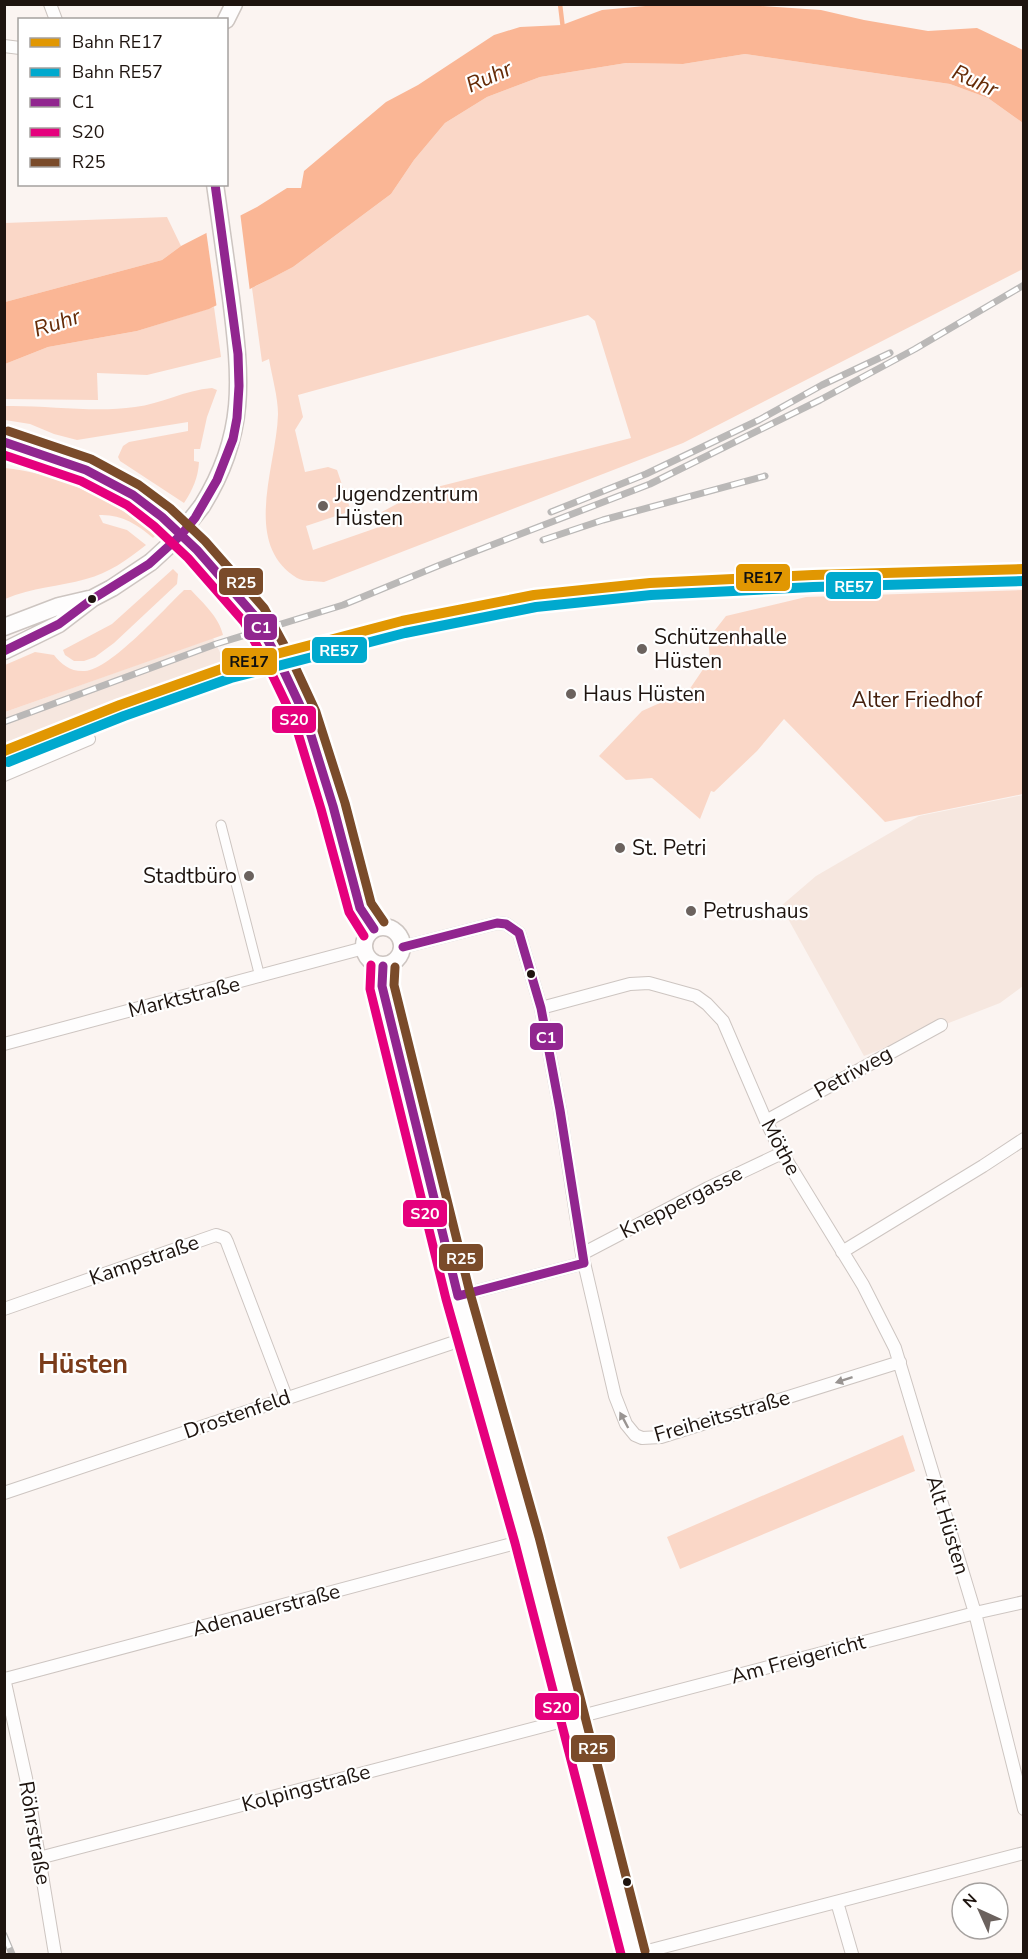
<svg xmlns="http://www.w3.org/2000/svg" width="1028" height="1959" font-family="'Nunito Sans',sans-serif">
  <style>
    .built { fill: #f6e7df }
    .green { fill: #fad7c7; fill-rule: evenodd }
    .water { fill: #fab695 }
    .pier { fill: #fbf4f1 }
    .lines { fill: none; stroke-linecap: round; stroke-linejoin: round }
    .stream { stroke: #fab695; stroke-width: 4.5 }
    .pedestrian-casing { stroke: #cdc5c1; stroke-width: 11 }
    .minor-casing { stroke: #cdc5c1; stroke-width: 14 }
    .tertiary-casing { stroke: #cdc5c1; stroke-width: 19 }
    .pedestrian { stroke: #fefdfd; stroke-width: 9 }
    .minor { stroke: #fefdfd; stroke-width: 12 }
    .tertiary { stroke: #fefdfd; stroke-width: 16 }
    .rail-casing { stroke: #bab8b7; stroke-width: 7 }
    .rail { stroke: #fff; stroke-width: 4.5; stroke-dasharray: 14; stroke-linecap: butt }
    .tertiary-bridge-casing { stroke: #cdc5c1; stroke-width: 19; stroke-linecap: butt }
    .tertiary-bridge { stroke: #fefdfd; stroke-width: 16 }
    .bus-1-casing { stroke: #fff; stroke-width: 14 }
    .bus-2-casing { stroke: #fff; stroke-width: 14 }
    .bus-3-casing { stroke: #fff; stroke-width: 14 }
    .bus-1 { stroke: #91268f; stroke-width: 9 }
    .bus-2 { stroke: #e5007d; stroke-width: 9 }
    .bus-3 { stroke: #7a4b2a; stroke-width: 9 }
    .rail-1-casing { stroke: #fff; stroke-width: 15 }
    .rail-2-casing { stroke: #fff; stroke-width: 15 }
    .rail-1 { stroke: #e19702; stroke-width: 10 }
    .rail-2 { stroke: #00a9ce; stroke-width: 10 }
    .oneway { fill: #999492 }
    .poi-dot { fill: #6b625e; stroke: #fff; stroke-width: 2 }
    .bus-dot { fill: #1e140f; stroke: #fff; stroke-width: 2 }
    .labels { text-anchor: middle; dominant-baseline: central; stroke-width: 4.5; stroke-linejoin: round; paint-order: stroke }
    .poi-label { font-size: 21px; fill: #1e140f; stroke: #fff; text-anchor: start }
    .park-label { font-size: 21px; fill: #45200d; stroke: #fff }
    .street-label { font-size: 21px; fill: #1e140f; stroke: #fff }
    .water-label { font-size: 22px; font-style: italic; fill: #652b07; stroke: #fff }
    .district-label { font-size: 27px; font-weight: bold; fill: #7b3b19; stroke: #fff }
    .line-badge { stroke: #fff; stroke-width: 2 }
    .badge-label { font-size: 16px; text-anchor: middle; font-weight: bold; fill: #fff }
    .pale-badge-label { font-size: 16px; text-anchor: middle; font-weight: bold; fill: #111 }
  </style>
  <rect width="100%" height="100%" fill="#fbf4f1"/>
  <!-- built -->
  <path class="built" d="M 213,638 L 231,675 L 122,713 L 5,760 L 5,712 Z
    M 1023,795 L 1023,986 L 1000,1003 L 864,1056 L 781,906 L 816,876 L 919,816 Z"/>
  <!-- green -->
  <path class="green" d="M 745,54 L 950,84 L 988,98 L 1023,123 L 1023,269 L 683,443 L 324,582 C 317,581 304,582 297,578 C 241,544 277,465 278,414 C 278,397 272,377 269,359 L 262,362 L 252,288 L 293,267 L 391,194 L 414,160 L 445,123 L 487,97 L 540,77 L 626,63 L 683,64 ZM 588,315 L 595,321 L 631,438 L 421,491 L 378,514 L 382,526 L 313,550 L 306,526 L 351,511 L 337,470 L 328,467 L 305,472 L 295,430 L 303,417 L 298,395 Z
    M 167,217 L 181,246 L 162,260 L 5,302 L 5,223 Z
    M 214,307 L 221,357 L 147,375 L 97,373 L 98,400 L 5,399 L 5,364 L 48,347 L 137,331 Z
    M 212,388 L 217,390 L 207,417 L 200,449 L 194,449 L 194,461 L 199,462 C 198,478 193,489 184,503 L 120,461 L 118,457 L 123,446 L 129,442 L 188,431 L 188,422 L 77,440 L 54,434 L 30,424 L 5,420 L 5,406 C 47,405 93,413 135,407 C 161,404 185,390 212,388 Z
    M 5,468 C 63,474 110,500 157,534 L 153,538 C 137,524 121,514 99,515 L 103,523 L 127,530 L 146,545 C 127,560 109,573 86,579 C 58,587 33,587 5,599 Z
    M 173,569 L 178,574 L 177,584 L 114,643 L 95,657 L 84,661 L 74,661 L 65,655 L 63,650 L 112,624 Z
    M 184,590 L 191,590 C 203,603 219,617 223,635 L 5,712 L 5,665 L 35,652 L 54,655 C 62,665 71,672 85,671 C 111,669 164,609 184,590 Z
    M 1023,590 L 1023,794 L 885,822 L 784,719 L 757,751 L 714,792 L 711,791 L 700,819 L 652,778 L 626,780 L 599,756 L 642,711 L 689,690 L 710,659 L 708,639 L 726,616 L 806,597 Z
    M 903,1435 L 915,1471 L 680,1569 L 667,1537 Z"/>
  <!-- water -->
  <path class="water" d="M 656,5 L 747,5 L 821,10 L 864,20 L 928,31 L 977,28 L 1023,50 L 1023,123 L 988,98 L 950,84 L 745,54 L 683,64 L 626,63 L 540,77 L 487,97 L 445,123 L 414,160 L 391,194 L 293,267 L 270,279 L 209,309 L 137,331 L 48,347 L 5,364 L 5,302 L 162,260 L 181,246 L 257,207 L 287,188 L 301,188 L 304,171 L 386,102 L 418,85 L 494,35 L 520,27 L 562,25 L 602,10 Z"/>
  <!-- pier -->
  <path class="pier" d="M 240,212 L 250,292 L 217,309 L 206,230 Z"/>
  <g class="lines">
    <!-- stream -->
    <path class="stream" d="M 560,4 L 563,29"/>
    <defs>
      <path id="pedestrian" d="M 221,825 L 260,977"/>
      <path id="minor" d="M 50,4 L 56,20
        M 4,46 L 20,48
        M 4,775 L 89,739
        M 403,947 L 497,923 L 506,924 L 519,933 L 541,1008 L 560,1110 L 582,1254 L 615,1396 L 626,1424 L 635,1435 L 642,1438 L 661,1437 L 900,1362
        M 541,1008 L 630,984 L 649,983 L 696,996 L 707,1004 L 723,1021 L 766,1121 L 782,1153 L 863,1285 L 895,1348 L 975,1613 L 1024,1809
        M 4,1044 L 364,948
        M 766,1121 L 941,1025
        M 842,1252 L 983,1166 L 1024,1139
        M 582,1254 L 708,1188 L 782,1153
        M 458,1296 L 584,1263
        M 4,1309 L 216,1235 L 225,1238 L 227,1242 L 286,1397
        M 4,1493 L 470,1337
        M 4,1678 L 26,1778 L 55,1954
        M 5,1679 L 527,1540
        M 39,1858 L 975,1613 L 1024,1602
        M 837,1902 L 852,1954
        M 636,1954 L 1024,1853"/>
      <path id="tertiary" d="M 226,20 L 234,4
        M 4,442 L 86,470 L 133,495 L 162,517 L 197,550 L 254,615 L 279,661 L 305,716 L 333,806 L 360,908 L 374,929
        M 202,506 C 247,434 241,379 231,298 C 226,260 220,222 215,184
        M 4,627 L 59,606 L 89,599
        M 4,651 L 59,624 L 93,598 L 112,588 L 151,562
        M364 946a19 19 0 1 1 38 0a19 19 0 1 1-38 0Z
        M 383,966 L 382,986 L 458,1296 L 527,1540 L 633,1954"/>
    </defs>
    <!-- pedestrian casing -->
    <use href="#pedestrian" class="pedestrian-casing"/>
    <!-- minor casing -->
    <use href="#minor" class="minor-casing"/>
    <!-- tertiary casing -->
    <use href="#tertiary" class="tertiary-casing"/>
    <!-- pedestrian -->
    <use href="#pedestrian" class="pedestrian"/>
    <!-- minor -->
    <use href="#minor" class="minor"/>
    <!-- tertiary -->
    <use href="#tertiary" class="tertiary"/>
    <defs>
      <path id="rail" d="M 551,512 L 646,474 L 759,420 L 822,385 L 890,353
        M 543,540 L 603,520 L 765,476
        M 4,722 L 216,644 L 343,605 L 440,565 L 650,484 L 820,400 L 915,349 L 1024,285
        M 4,1935 L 12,1954"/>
    </defs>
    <!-- rail casing -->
    <use href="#rail" class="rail-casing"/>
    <!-- rail -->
    <use href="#rail" class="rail"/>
    <defs>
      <path id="tertiary-bridge" d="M 151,562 L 176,539 L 202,506"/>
    </defs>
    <!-- tertiary-bridge casing -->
    <use href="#tertiary-bridge" class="tertiary-bridge-casing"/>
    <!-- tertiary-bridge -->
    <use href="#tertiary-bridge" class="tertiary-bridge"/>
    <defs>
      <path id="bus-1" d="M 4,442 L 86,470 L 133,495 L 162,517 L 197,550 L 254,615 L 279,661 L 305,716 L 333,806 L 360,908 L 374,929
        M 4,651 L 59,624 L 91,600 L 149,564 L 181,535 L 195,518 L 217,480 L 233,439 L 237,418 L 239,386 L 238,354 L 215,184
        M 403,947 L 497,923 L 506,924 L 519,933 L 541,1008 L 560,1110 L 584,1263
        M 383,966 L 382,986 L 458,1296
        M 458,1296 L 584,1263"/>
      <path id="bus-2" d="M 4,455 L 81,481 L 127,505 L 154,526 L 188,558 L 244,622 L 268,666 L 294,720 L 321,809 L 349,912 L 364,936
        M 371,965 L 370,989 L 446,1299 L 515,1543 L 621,1954"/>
      <path id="bus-3" d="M 8,431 L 91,459 L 139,485 L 170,508 L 205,541 L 264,608 L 290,656 L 316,712 L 345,803 L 371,903 L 384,922
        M 395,967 L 394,985 L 470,1293 L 539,1537 L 645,1951"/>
    </defs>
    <!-- bus-1 casing -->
    <use href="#bus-1" class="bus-1-casing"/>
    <!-- bus-2 casing -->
    <use href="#bus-2" class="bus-2-casing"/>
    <!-- bus-3 casing -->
    <use href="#bus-3" class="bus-3-casing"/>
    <!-- bus-1 -->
    <use href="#bus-1" class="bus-1"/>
    <!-- bus-2 -->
    <use href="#bus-2" class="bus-2"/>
    <!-- bus-3 -->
    <use href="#bus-3" class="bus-3"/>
    <defs>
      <path id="rail-1" d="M 4,751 L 120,705 L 227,667 L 402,621 L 534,595 L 650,583 L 813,575 L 1024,569"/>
      <path id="rail-2" d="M 8,762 L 124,716 L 231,678 L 405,633 L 536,607 L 651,595 L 813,587 L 1024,581"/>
    </defs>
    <!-- rail-1 casing -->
    <use href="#rail-1" class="rail-1-casing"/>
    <!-- rail-2 casing -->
    <use href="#rail-2" class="rail-2-casing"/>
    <!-- rail-1 -->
    <use href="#rail-1" class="rail-1"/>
    <!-- rail-2 -->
    <use href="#rail-2" class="rail-2"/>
  </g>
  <!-- one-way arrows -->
  <defs><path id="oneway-solid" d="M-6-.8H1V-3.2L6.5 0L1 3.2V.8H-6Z" transform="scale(1.5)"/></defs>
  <g class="oneway">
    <use href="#oneway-solid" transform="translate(844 1380) rotate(162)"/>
    <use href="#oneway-solid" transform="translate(624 1420) rotate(-118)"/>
  </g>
  <!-- markers -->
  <g class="poi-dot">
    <circle cx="323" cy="506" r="6"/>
    <circle cx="642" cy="649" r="6"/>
    <circle cx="571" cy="694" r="6"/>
    <circle cx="620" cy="848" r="6"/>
    <circle cx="249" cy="876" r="6"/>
    <circle cx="691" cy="911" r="6"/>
  </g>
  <g class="bus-dot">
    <circle cx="92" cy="599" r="5"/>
    <circle cx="531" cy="974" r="5"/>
    <circle cx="627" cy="1882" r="5"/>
  </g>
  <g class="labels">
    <!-- poi labels -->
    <g class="poi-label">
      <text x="335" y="494">Jugendzentrum<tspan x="335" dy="24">Hüsten</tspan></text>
      <text x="654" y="637">Schützenhalle<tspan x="654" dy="24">Hüsten</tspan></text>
      <text x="583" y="694">Haus Hüsten</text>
      <text x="632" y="848">St. Petri</text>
      <text x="237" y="876" text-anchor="end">Stadtbüro</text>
      <text x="703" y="911">Petrushaus</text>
    </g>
    <!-- park labels -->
    <g class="park-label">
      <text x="917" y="700">Alter Friedhof</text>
    </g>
    <!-- street labels -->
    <g class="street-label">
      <text transform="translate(184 997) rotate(-14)">Marktstraße</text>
      <text transform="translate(853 1072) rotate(-29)">Petriweg</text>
      <text transform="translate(781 1147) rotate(62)">Möthe</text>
      <text transform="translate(681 1202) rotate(-27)">Kneppergasse</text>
      <text transform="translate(144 1260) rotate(-19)">Kampstraße</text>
      <text transform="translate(237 1414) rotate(-19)">Drostenfeld</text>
      <text transform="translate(722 1416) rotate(-16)">Freiheitsstraße</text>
      <text transform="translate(948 1525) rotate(73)">Alt Hüsten</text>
      <text transform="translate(266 1610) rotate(-15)">Adenauerstraße</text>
      <text transform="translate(798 1659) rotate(-15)">Am Freigericht</text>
      <text transform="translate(306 1788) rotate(-15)">Kolpingstraße</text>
      <text transform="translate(35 1833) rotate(80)">Röhrstraße</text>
    </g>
    <!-- water labels -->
    <g class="water-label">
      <text transform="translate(489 77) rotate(-24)">Ruhr</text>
      <text transform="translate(975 81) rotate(25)">Ruhr</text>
      <text transform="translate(57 323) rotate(-18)">Ruhr</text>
    </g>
    <!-- district labels -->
    <g class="district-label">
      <text x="83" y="1364">Hüsten</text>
    </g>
  </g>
  <g class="line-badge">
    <rect x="735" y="563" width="56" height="29" rx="6" fill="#e19702"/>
    <rect x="218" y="567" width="46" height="29" rx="6" fill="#7a4b2a"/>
    <rect x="825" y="571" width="57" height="29" rx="6" fill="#00a9ce"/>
    <rect x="243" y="613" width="35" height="28" rx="6" fill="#91268f"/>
    <rect x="311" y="636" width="57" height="28" rx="6" fill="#00a9ce"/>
    <rect x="221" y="647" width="57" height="29" rx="6" fill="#e19702"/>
    <rect x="271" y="705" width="46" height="29" rx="6" fill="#e5007d"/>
    <rect x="529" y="1022" width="35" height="29" rx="6" fill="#91268f"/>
    <rect x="402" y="1199" width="46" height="29" rx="6" fill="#e5007d"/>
    <rect x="438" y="1243" width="46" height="29" rx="6" fill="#7a4b2a"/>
    <rect x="534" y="1692" width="46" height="29" rx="6" fill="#e5007d"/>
    <rect x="570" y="1734" width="46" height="29" rx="6" fill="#7a4b2a"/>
  </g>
  <g class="badge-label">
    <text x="241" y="588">R25</text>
    <text x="854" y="592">RE57</text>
    <text x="261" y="633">C1</text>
    <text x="339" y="656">RE57</text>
    <text x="294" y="725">S20</text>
    <text x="546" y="1043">C1</text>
    <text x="425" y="1219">S20</text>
    <text x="461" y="1264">R25</text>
    <text x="557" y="1713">S20</text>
    <text x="593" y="1754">R25</text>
  </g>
  <g class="pale-badge-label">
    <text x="763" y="583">RE17</text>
    <text x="249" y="667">RE17</text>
  </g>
  <!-- border -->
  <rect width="1028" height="1959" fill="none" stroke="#1e140f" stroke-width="12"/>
  <!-- legend -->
  <rect x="18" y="18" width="210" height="168" fill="#ffffff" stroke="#a5a19f" stroke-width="1.5"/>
  <rect x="30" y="38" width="30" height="9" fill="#e19702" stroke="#a5a19f" stroke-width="1.5"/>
  <text x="72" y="48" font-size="18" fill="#1e140f">Bahn RE17</text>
  <rect x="30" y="68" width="30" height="9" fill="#00a9ce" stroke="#a5a19f" stroke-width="1.5"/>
  <text x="72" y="78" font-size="18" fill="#1e140f">Bahn RE57</text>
  <rect x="30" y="98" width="30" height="9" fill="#91268f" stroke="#a5a19f" stroke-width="1.5"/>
  <text x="72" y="108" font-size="18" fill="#1e140f">C1</text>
  <rect x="30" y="128" width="30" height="9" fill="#e5007d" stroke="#a5a19f" stroke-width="1.5"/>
  <text x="72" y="138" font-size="18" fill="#1e140f">S20</text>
  <rect x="30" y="158" width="30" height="9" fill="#7a4b2a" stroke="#a5a19f" stroke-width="1.5"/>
  <text x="72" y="168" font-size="18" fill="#1e140f">R25</text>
  <!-- north arrow -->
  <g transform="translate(980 1911) rotate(315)"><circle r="28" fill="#ffffff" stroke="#a5a19f" stroke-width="1.5"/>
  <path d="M0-4.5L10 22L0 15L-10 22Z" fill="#6b625e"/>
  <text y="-9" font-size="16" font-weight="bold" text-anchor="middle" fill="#1e140f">N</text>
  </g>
</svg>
